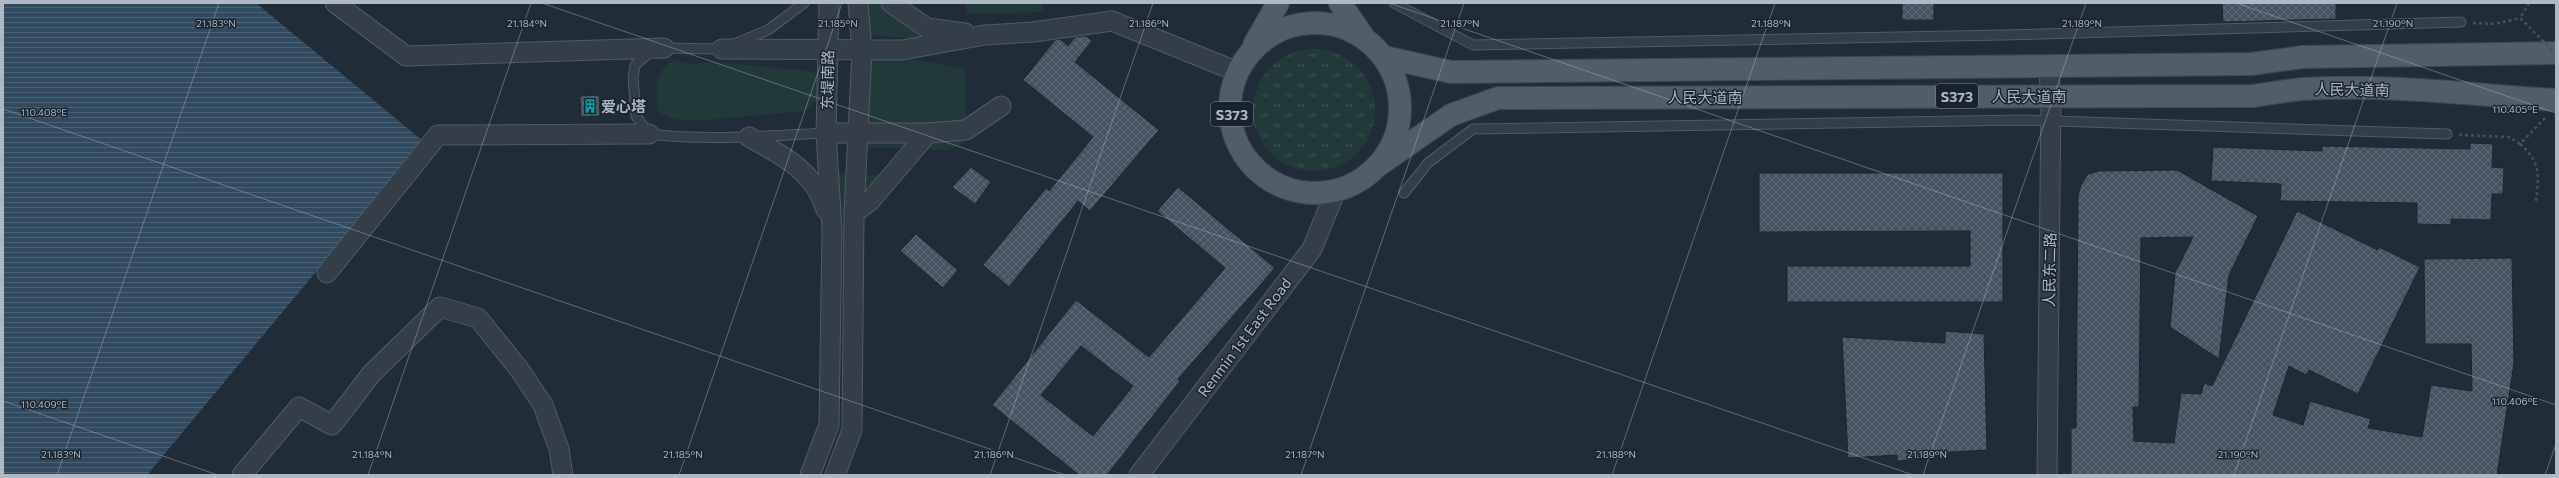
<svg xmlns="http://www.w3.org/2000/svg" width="2559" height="478" font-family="Commissioner,'Noto Sans SC',sans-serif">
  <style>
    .grass { fill: #223939 }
    .park { fill: url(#park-tufts) }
    .water { fill: url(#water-rules) }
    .building { fill: url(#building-cross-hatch); stroke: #1b252f; fill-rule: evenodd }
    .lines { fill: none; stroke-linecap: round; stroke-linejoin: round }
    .service-casing { stroke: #515c66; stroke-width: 11 }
    .minor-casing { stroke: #515c66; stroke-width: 21 }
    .primary-casing { stroke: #3d4752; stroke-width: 24 }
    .path { stroke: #3f5656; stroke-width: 2.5; stroke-dasharray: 3 3; stroke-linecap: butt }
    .service { stroke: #333e49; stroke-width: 9 }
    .minor { stroke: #333e49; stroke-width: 19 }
    .primary { stroke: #515d69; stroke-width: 22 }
    .path-bridge { stroke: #3f5656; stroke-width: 2.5; stroke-dasharray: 3 3; stroke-linecap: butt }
    .ticks { fill: none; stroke: #aeb9c5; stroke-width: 1; stroke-opacity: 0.45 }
    .labels { text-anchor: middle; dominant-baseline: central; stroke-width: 3; stroke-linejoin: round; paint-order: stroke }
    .shield { fill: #19232d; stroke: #818c97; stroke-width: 1 }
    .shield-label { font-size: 14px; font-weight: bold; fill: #aeb9c5 }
    .street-label { font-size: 15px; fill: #aeb9c5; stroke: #19232d }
    .poi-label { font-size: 15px; font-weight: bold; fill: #aeb9c5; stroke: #19232d; text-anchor: start }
    .ticks-label { font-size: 10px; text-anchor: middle; fill: #aeb9c5; stroke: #19232d; stroke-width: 3; stroke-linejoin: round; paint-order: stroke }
  </style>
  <defs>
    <pattern id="park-tufts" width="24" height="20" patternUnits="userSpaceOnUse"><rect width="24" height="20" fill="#223939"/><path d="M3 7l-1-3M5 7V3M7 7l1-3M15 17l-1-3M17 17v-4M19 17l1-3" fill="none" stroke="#405454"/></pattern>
    <pattern id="water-rules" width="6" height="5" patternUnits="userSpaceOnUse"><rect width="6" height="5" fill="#324a60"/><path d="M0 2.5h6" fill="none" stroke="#4d6275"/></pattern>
    <pattern id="building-cross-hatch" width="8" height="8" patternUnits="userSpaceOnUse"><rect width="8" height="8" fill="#465462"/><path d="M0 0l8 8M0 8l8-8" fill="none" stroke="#5e6a77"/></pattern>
  </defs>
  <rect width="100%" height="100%" fill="#202c38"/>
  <!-- grass -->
  <path class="grass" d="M 863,3 L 880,3 L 922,39 L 871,35 Z
    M 966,3 L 1042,3 L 1043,12 L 966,14 Z
    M 862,50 L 966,69 L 966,142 L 950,150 L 848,147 Z
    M 673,60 L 690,64 L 716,62 L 810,71 L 819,75 L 820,97 L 805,111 L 697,121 L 673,119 L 658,112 C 656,91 653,73 673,60 Z
    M 837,173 L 886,176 L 832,230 Z"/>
  <!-- park -->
  <path class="park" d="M1253 110a61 61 0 1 1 122 0a61 61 0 1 1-122 0Z"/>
  <!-- water -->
  <path class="water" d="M 3,3 L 256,3 L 424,142 L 147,475 L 3,475 Z"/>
  <!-- building -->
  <path class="building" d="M 1902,3 L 1934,3 L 1934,20 L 1902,20 Z
    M 2222,3 L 2336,3 L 2336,19 L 2223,22 Z
    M 1086,36 L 1092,41 L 1075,62 L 1159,130 L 1090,211 L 1078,201 L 1009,287 L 983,265 L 1046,188 L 1049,191 L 1093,137 L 1023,80 L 1055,40 L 1060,39 L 1068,46 L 1075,37 Z
    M 599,95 L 600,116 L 581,117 L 580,96 Z
    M 2470,143 L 2493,144 L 2492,167 L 2504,168 L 2503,194 L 2492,194 L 2491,220 L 2451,219 L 2451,225 L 2417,224 L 2417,203 L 2280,201 L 2281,184 L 2211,181 L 2213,147 L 2322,151 L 2322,146 L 2470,149 Z
    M 971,167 L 991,182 L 975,204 L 952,187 Z
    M 2177,170 L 2258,216 L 2229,275 L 2219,359 L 2170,327 L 2175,273 L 2193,237 L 2141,238 L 2139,407 L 2133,407 L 2134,441 L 2174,443 L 2181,393 L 2201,394 L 2204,383 L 2212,386 L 2297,211 L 2378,250 L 2379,247 L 2420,267 L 2358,394 L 2309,370 L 2306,375 L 2289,366 L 2273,415 L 2303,425 L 2310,401 L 2371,419 L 2368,428 L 2422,437 L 2431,385 L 2472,391 L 2471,344 L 2425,344 L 2424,259 L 2512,258 L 2514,363 L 2497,475 L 2071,475 L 2071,428 L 2076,428 L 2078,195 L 2081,185 L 2088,174 L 2099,171 Z
    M 1759,173 L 2003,173 L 2003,302 L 1787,302 L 1787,266 L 1970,266 L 1970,231 L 1759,232 Z
    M 1178,187 L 1275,268 L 1178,379 L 1180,381 L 1107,475 L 1079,475 L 992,405 L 1076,300 L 1149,357 L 1225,268 L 1157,211 ZM 1081,346 L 1133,386 L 1093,436 L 1041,395 Z
    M 916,234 L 958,270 L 943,288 L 900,251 Z
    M 1945,331 L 1984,334 L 1987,450 L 1933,453 L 1933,459 L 1897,461 L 1897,455 L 1848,458 L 1842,337 L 1945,343 Z"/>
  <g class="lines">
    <defs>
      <path id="service" d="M 804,3 L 768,30 L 722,49 L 664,48 L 647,55 L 635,65 L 633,78 L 636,116 L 649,134 C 707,141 768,136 826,133
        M 1394,3 L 1473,45 L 2004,35 L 2461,22
        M 1404,193 L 1428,163 L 1473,129 L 2023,120 L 2447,134"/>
      <path id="minor" d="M 335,3 L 406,56 L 664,48
        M 891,3 L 927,28 L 965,33
        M 722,49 L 902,50 L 985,35 L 1033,32 L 1112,21 L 1238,72
        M 826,133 L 928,133
        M 749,137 C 782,155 815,171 826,210
        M 854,213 L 870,201 L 928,133 L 966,130 L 1001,106
        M 327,273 L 438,135 L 649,134
        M 242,475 L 299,407 L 332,425 L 372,373 L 440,307 L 478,318 L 519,369 L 543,405 L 559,449 L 563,475
        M 810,475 L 829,425 L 832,230 L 826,133 L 829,3
        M 835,475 L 852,430 L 854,213 L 862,50 L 858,3
        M 1139,475 L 1312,249 L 1336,190
        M 2047,475 L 2051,96 L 2048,65"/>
      <path id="primary" d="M 1340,3 L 1363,36
        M1230 108a85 85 0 1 1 170 0a85 85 0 1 1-170 0Z
        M 1254,45 L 1278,3
        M 1384,57 L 1451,72 L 2251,64 L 2303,57 L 2556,53
        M 1376,167 L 1451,115 L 1498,98 L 2253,96 C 2270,94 2287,90 2304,89 C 2388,84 2473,95 2556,100"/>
    </defs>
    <!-- service casing -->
    <use href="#service" class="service-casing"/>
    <!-- minor casing -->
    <use href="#minor" class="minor-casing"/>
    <!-- primary casing -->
    <use href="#primary" class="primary-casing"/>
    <!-- path -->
    <path class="path" d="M 2473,23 L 2495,24 L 2520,18
      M 2459,135 L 2509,137 L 2520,144
      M 2536,201 C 2539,176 2541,162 2520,144 L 2545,118"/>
    <!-- service -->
    <use href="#service" class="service"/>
    <!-- minor -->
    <use href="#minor" class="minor"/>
    <!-- primary -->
    <use href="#primary" class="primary"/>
    <!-- path-bridge -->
    <path class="path-bridge" d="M 2529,3 L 2520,18 L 2556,54"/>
  </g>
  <!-- ticks -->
  <path class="ticks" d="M 542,3 L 1913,475M 1389,3 L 2556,405M 2236,3 L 2556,113M 3,109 L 1065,475M 3,401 L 218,475M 57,475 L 219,3M 368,475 L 531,3M 679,475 L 842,3M 990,475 L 1153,3M 1301,475 L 1464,3M 1612,475 L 1775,3M 1923,475 L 2086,3M 2234,475 L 2397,3M 2545,475 L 2556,444"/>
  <!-- icons -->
  <defs>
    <symbol id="building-bare" viewBox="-9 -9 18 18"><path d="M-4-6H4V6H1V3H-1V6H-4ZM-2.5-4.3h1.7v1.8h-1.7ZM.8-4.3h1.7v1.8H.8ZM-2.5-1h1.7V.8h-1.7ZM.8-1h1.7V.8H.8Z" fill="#0f9aa8" stroke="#19232d" stroke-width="2.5" paint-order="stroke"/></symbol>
  </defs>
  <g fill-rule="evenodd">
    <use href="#building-bare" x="580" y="96" width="20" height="20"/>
  </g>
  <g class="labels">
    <!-- shield labels -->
    <g class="shield">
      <rect x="1936" y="84" width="42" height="24" rx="3"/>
      <rect x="1211" y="102" width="42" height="24" rx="3"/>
    </g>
    <g class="shield-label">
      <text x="1957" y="96">S373</text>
      <text x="1232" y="114">S373</text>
    </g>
    <!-- street labels -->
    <g class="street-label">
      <text transform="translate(827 80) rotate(-89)">东堤南路</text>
      <text transform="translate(2352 89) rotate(1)">人民大道南</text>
      <text x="2029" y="96">人民大道南</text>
      <text x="1705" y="97">人民大道南</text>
      <text transform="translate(2049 270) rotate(-89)">人民东二路</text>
      <text transform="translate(1244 337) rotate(-53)">Renmin 1st East Road</text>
    </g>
    <!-- poi labels -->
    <g class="poi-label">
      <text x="601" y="106">爱心塔</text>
    </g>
  </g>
  <g class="ticks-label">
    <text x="216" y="27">21.183°N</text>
    <text x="527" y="27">21.184°N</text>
    <text x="838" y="27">21.185°N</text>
    <text x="1149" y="27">21.186°N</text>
    <text x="1460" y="27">21.187°N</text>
    <text x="1771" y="27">21.188°N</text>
    <text x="2082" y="27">21.189°N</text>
    <text x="2393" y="27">21.190°N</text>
    <text x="2515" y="113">110.405°E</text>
    <text x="44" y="116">110.408°E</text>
    <text x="2515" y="405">110.406°E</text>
    <text x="44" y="408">110.409°E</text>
    <text x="61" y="458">21.183°N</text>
    <text x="372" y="458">21.184°N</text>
    <text x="683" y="458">21.185°N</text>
    <text x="994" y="458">21.186°N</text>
    <text x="1305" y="458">21.187°N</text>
    <text x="1616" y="458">21.188°N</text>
    <text x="1927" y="458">21.189°N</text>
    <text x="2238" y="458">21.190°N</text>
  </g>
  <!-- border -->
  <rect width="2559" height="478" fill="none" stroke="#aeb9c5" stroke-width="8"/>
</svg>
